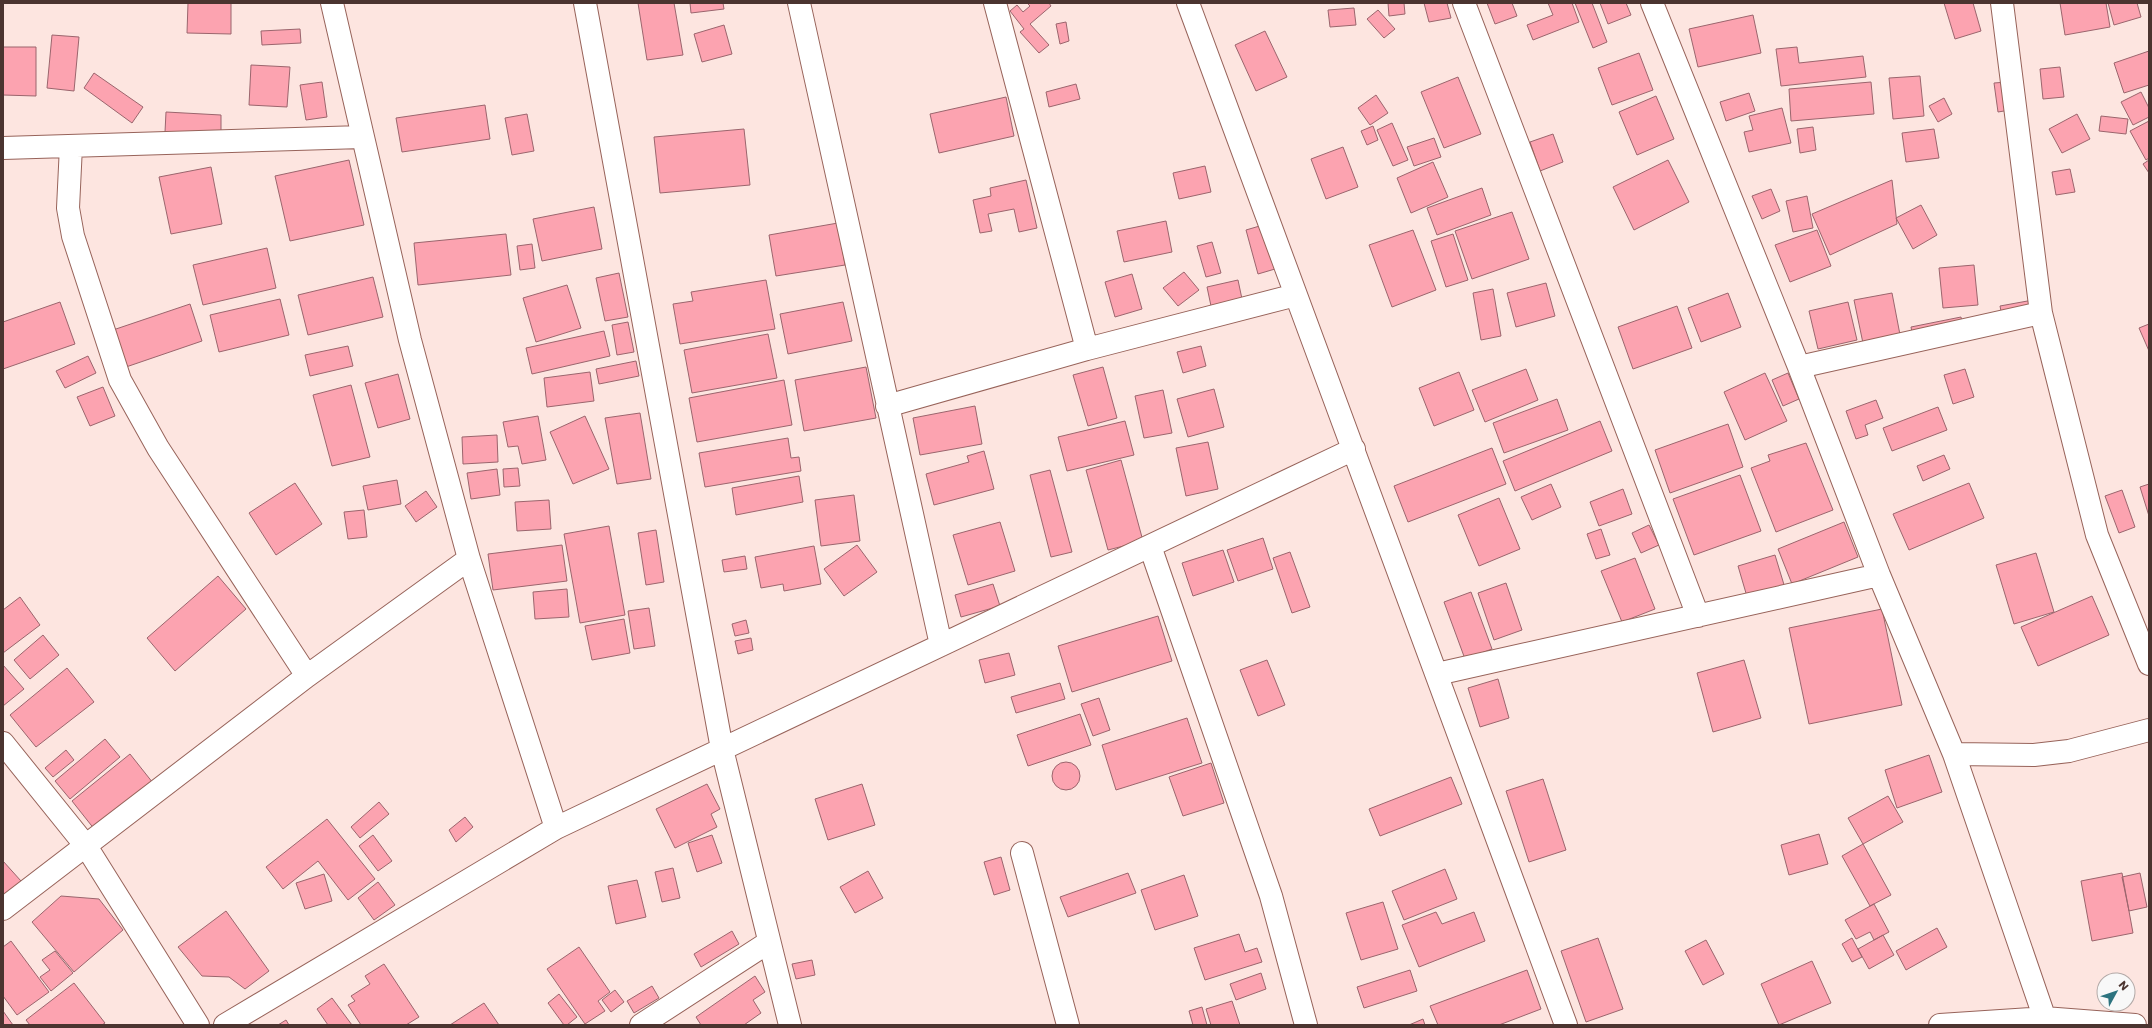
<svg xmlns="http://www.w3.org/2000/svg" width="2152" height="1028" font-family="Poppins,sans-serif">
  <style>
    .building { fill: #fca3b0; stroke: #9b656d }
    .lines { fill: none; stroke-linecap: round; stroke-linejoin: round }
    .minor-casing { stroke: #97635a; stroke-width: 24 }
    .minor { stroke: #fff; stroke-width: 22 }
  </style>
  <rect width="100%" height="100%" fill="#fde5e0"/>
  <!-- building -->
  <path class="building" d="M 188,3 L 231,3 L 231,34 L 187,33 Z
    M 638,3 L 674,3 L 683,55 L 647,60 Z
    M 690,3 L 723,3 L 724,9 L 691,13 Z
    M 1027,3 L 1049,3 L 1051,6 L 1030,24 L 1049,45 L 1039,53 L 1020,32 L 1024,29 L 1010,11 L 1017,5 L 1023,12 L 1030,6 Z
    M 1388,3 L 1404,3 L 1405,14 L 1389,16 Z
    M 1424,3 L 1447,3 L 1451,18 L 1429,22 Z
    M 1487,3 L 1512,3 L 1517,16 L 1495,24 Z
    M 1548,3 L 1572,3 L 1579,22 L 1533,40 L 1527,25 L 1553,15 Z
    M 1575,3 L 1592,3 L 1607,42 L 1593,48 Z
    M 1600,3 L 1626,3 L 1631,15 L 1608,24 Z
    M 1944,3 L 1973,3 L 1981,31 L 1955,39 Z
    M 2060,3 L 2106,3 L 2110,27 L 2065,35 Z
    M 2108,3 L 2137,3 L 2141,17 L 2114,25 Z
    M 1354,8 L 1356,25 L 1330,27 L 1328,10 Z
    M 1378,10 L 1395,29 L 1384,38 L 1367,19 Z
    M 1753,15 L 1761,53 L 1698,67 L 1689,29 Z
    M 1066,22 L 1069,41 L 1060,44 L 1056,24 Z
    M 724,25 L 732,54 L 702,62 L 694,34 Z
    M 300,29 L 301,43 L 262,45 L 261,31 Z
    M 1265,31 L 1287,77 L 1256,91 L 1235,45 Z
    M 52,35 L 79,37 L 74,91 L 47,88 Z
    M 3,47 L 36,47 L 36,96 L 3,95 Z
    M 1797,47 L 1799,63 L 1863,56 L 1866,77 L 1781,86 L 1776,49 Z
    M 2149,51 L 2149,85 L 2124,93 L 2114,63 Z
    M 1639,53 L 1653,90 L 1612,105 L 1598,68 Z
    M 251,65 L 290,67 L 287,107 L 249,105 Z
    M 2060,67 L 2064,97 L 2043,99 L 2040,69 Z
    M 94,73 L 143,107 L 132,123 L 84,88 Z
    M 1920,76 L 1924,116 L 1893,119 L 1889,78 Z
    M 1458,77 L 1481,134 L 1444,148 L 1421,92 Z
    M 322,82 L 327,117 L 306,120 L 300,85 Z
    M 1871,82 L 1874,114 L 1791,121 L 1789,89 Z
    M 2007,82 L 2010,110 L 1998,112 L 1994,83 Z
    M 1076,84 L 1080,99 L 1049,107 L 1046,92 Z
    M 2141,92 L 2149,108 L 2149,117 L 2133,125 L 2121,102 Z
    M 1749,93 L 1755,111 L 1726,121 L 1720,102 Z
    M 1376,95 L 1388,113 L 1370,125 L 1358,108 Z
    M 1656,96 L 1674,139 L 1637,155 L 1619,112 Z
    M 1006,97 L 1014,136 L 939,153 L 930,114 Z
    M 1944,98 L 1952,114 L 1938,122 L 1929,106 Z
    M 485,105 L 490,139 L 402,152 L 396,118 Z
    M 1782,108 L 1791,143 L 1749,152 L 1744,132 L 1753,130 L 1749,116 Z
    M 166,112 L 221,115 L 221,135 L 165,132 Z
    M 527,114 L 534,151 L 512,155 L 505,118 Z
    M 2077,114 L 2090,139 L 2062,153 L 2049,129 Z
    M 2101,116 L 2128,119 L 2126,134 L 2099,131 Z
    M 2149,121 L 2149,158 L 2146,160 L 2130,131 Z
    M 1392,123 L 1408,160 L 1393,166 L 1377,130 Z
    M 1373,126 L 1378,140 L 1367,145 L 1361,131 Z
    M 1813,127 L 1816,150 L 1800,153 L 1797,129 Z
    M 744,129 L 750,185 L 660,193 L 654,137 Z
    M 1934,129 L 1939,158 L 1906,162 L 1902,133 Z
    M 1553,134 L 1563,162 L 1540,171 L 1530,142 Z
    M 1434,138 L 1441,157 L 1414,166 L 1407,147 Z
    M 1343,147 L 1358,187 L 1326,199 L 1311,159 Z
    M 349,160 L 364,225 L 290,241 L 275,176 Z
    M 1668,160 L 1689,202 L 1634,230 L 1613,187 Z
    M 2149,160 L 2149,173 L 2143,164 Z
    M 1433,162 L 1448,197 L 1411,213 L 1397,178 Z
    M 1205,166 L 1211,192 L 1179,199 L 1173,173 Z
    M 211,167 L 222,224 L 171,234 L 159,177 Z
    M 2070,169 L 2075,192 L 2056,195 L 2052,172 Z
    M 1026,180 L 1037,228 L 1019,232 L 1014,209 L 988,214 L 992,231 L 980,233 L 973,200 L 991,196 L 990,188 Z
    M 1892,180 L 1897,224 L 1830,255 L 1812,214 Z
    M 1482,188 L 1491,215 L 1437,235 L 1427,208 Z
    M 1771,189 L 1780,211 L 1762,219 L 1752,196 Z
    M 1807,196 L 1813,228 L 1793,232 L 1786,201 Z
    M 1921,205 L 1937,235 L 1913,249 L 1896,218 Z
    M 594,207 L 602,249 L 542,261 L 533,219 Z
    M 1512,212 L 1529,259 L 1472,279 L 1455,231 Z
    M 1166,221 L 1172,252 L 1124,262 L 1117,231 Z
    M 838,223 L 845,265 L 776,276 L 769,235 Z
    M 1263,225 L 1275,269 L 1258,274 L 1246,230 Z
    M 1413,230 L 1436,290 L 1392,307 L 1369,245 Z
    M 1817,230 L 1831,266 L 1790,282 L 1775,245 Z
    M 506,234 L 511,275 L 418,285 L 414,243 Z
    M 1453,234 L 1468,280 L 1446,287 L 1431,241 Z
    M 1212,242 L 1221,273 L 1206,277 L 1197,246 Z
    M 532,244 L 535,268 L 520,270 L 517,246 Z
    M 267,248 L 276,288 L 203,305 L 193,265 Z
    M 1974,265 L 1978,305 L 1943,308 L 1939,268 Z
    M 1184,272 L 1199,290 L 1178,306 L 1163,288 Z
    M 619,273 L 628,317 L 605,321 L 596,278 Z
    M 1132,274 L 1142,309 L 1115,317 L 1105,282 Z
    M 373,277 L 383,317 L 308,335 L 298,295 Z
    M 766,280 L 775,329 L 680,344 L 673,304 L 693,301 L 691,292 Z
    M 1238,280 L 1242,299 L 1211,306 L 1207,287 Z
    M 1546,283 L 1555,316 L 1516,327 L 1507,293 Z
    M 567,285 L 581,328 L 536,342 L 523,298 Z
    M 1493,289 L 1501,336 L 1481,340 L 1473,293 Z
    M 1728,293 L 1741,327 L 1701,342 L 1688,308 Z
    M 1892,293 L 1901,340 L 1864,348 L 1854,300 Z
    M 280,299 L 289,335 L 219,352 L 210,315 Z
    M 2033,300 L 2036,317 L 2003,322 L 2000,306 Z
    M 60,302 L 75,344 L 3,369 L 3,322 Z
    M 843,302 L 852,341 L 788,354 L 780,314 Z
    M 1848,302 L 1857,340 L 1818,349 L 1809,311 Z
    M 190,304 L 202,341 L 126,367 L 113,330 Z
    M 1677,306 L 1692,348 L 1633,369 L 1618,327 Z
    M 1961,317 L 1964,333 L 1914,343 L 1911,327 Z
    M 628,322 L 634,352 L 617,355 L 612,325 Z
    M 2149,324 L 2149,351 L 2139,328 Z
    M 604,331 L 610,356 L 532,374 L 526,348 Z
    M 768,334 L 777,378 L 692,393 L 684,350 Z
    M 348,346 L 353,366 L 310,376 L 305,355 Z
    M 1201,346 L 1206,366 L 1183,373 L 1177,352 Z
    M 88,356 L 96,373 L 65,388 L 56,371 Z
    M 636,361 L 639,376 L 599,384 L 596,369 Z
    M 866,367 L 876,418 L 804,431 L 795,380 Z
    M 1103,367 L 1117,418 L 1088,426 L 1073,375 Z
    M 1526,369 L 1538,400 L 1485,422 L 1472,390 Z
    M 1965,369 L 1974,397 L 1953,404 L 1944,375 Z
    M 590,372 L 594,401 L 547,407 L 544,378 Z
    M 1459,372 L 1474,410 L 1434,426 L 1419,388 Z
    M 1765,373 L 1787,421 L 1745,440 L 1724,392 Z
    M 1788,373 L 1799,399 L 1783,406 L 1772,380 Z
    M 398,374 L 410,419 L 378,428 L 365,383 Z
    M 784,380 L 792,425 L 697,442 L 689,398 Z
    M 351,385 L 370,457 L 332,466 L 313,395 Z
    M 103,387 L 115,416 L 90,426 L 77,397 Z
    M 1214,389 L 1224,427 L 1188,437 L 1177,399 Z
    M 1163,390 L 1172,433 L 1144,438 L 1135,396 Z
    M 1557,399 L 1568,430 L 1504,453 L 1493,423 Z
    M 1876,400 L 1883,418 L 1865,425 L 1868,435 L 1856,439 L 1846,411 Z
    M 975,406 L 982,444 L 920,455 L 913,418 Z
    M 1938,407 L 1947,430 L 1892,451 L 1883,428 Z
    M 640,413 L 651,479 L 617,484 L 605,418 Z
    M 538,416 L 546,460 L 522,464 L 518,446 L 508,447 L 503,422 Z
    M 585,416 L 609,469 L 573,484 L 550,432 Z
    M 1125,421 L 1134,455 L 1067,471 L 1058,437 Z
    M 1600,421 L 1612,451 L 1515,491 L 1503,461 Z
    M 1728,424 L 1743,467 L 1670,493 L 1655,450 Z
    M 497,435 L 498,462 L 463,464 L 462,437 Z
    M 788,438 L 791,458 L 799,457 L 801,471 L 705,487 L 699,453 Z
    M 1208,442 L 1218,489 L 1186,496 L 1176,448 Z
    M 1806,443 L 1833,510 L 1776,532 L 1751,468 L 1770,461 L 1768,455 Z
    M 1492,448 L 1506,484 L 1408,522 L 1394,486 Z
    M 984,451 L 994,489 L 934,505 L 926,474 L 969,462 L 967,456 Z
    M 1944,455 L 1950,469 L 1923,481 L 1917,466 Z
    M 1121,460 L 1143,541 L 1108,550 L 1086,470 Z
    M 518,468 L 520,486 L 504,487 L 503,469 Z
    M 497,469 L 500,495 L 471,499 L 467,473 Z
    M 1050,470 L 1072,552 L 1051,557 L 1030,475 Z
    M 1740,475 L 1761,531 L 1694,555 L 1673,499 Z
    M 799,476 L 803,502 L 736,515 L 732,488 Z
    M 397,480 L 401,504 L 368,510 L 363,486 Z
    M 295,483 L 322,524 L 276,555 L 249,513 Z
    M 1969,483 L 1984,518 L 1909,550 L 1893,514 Z
    M 1551,484 L 1561,507 L 1532,520 L 1521,497 Z
    M 2149,484 L 2149,516 L 2140,487 Z
    M 1623,489 L 1632,514 L 1599,526 L 1590,502 Z
    M 2122,490 L 2135,527 L 2119,533 L 2105,496 Z
    M 426,491 L 437,507 L 416,522 L 405,506 Z
    M 854,495 L 860,541 L 821,546 L 815,500 Z
    M 1499,498 L 1520,549 L 1479,566 L 1458,515 Z
    M 549,500 L 551,529 L 517,531 L 515,502 Z
    M 364,510 L 367,537 L 348,539 L 344,512 Z
    M 1000,522 L 1015,571 L 968,585 L 953,535 Z
    M 1844,522 L 1858,557 L 1792,584 L 1778,549 Z
    M 1649,525 L 1659,545 L 1641,553 L 1632,533 Z
    M 609,526 L 625,615 L 580,623 L 564,534 Z
    M 1601,529 L 1610,555 L 1596,559 L 1587,534 Z
    M 656,530 L 664,582 L 646,585 L 638,533 Z
    M 1263,538 L 1273,569 L 1238,581 L 1227,550 Z
    M 562,545 L 567,581 L 493,590 L 488,554 Z
    M 857,545 L 877,572 L 844,596 L 824,569 Z
    M 814,546 L 821,584 L 784,591 L 783,584 L 761,588 L 755,557 Z
    M 1223,550 L 1234,582 L 1193,596 L 1182,563 Z
    M 1290,552 L 1310,607 L 1292,613 L 1273,558 Z
    M 2036,553 L 2054,612 L 2014,624 L 1996,565 Z
    M 1775,555 L 1785,588 L 1748,600 L 1738,566 Z
    M 745,556 L 747,569 L 724,572 L 722,560 Z
    M 1635,558 L 1655,609 L 1622,622 L 1601,571 Z
    M 218,576 L 246,609 L 175,671 L 147,638 Z
    M 1506,583 L 1522,630 L 1494,640 L 1478,593 Z
    M 993,584 L 1000,606 L 961,617 L 955,595 Z
    M 567,589 L 569,617 L 535,619 L 533,592 Z
    M 1471,592 L 1492,649 L 1465,659 L 1444,602 Z
    M 2092,596 L 2109,635 L 2038,666 L 2021,627 Z
    M 20,597 L 40,625 L 3,653 L 3,610 Z
    M 649,608 L 655,646 L 634,649 L 628,611 Z
    M 1882,609 L 1902,705 L 1809,724 L 1789,628 Z
    M 1158,616 L 1172,661 L 1072,692 L 1058,646 Z
    M 624,619 L 630,653 L 592,660 L 585,626 Z
    M 746,620 L 749,633 L 735,636 L 732,624 Z
    M 43,635 L 59,655 L 30,679 L 14,660 Z
    M 751,638 L 753,650 L 738,654 L 735,641 Z
    M 1009,653 L 1015,675 L 985,683 L 979,660 Z
    M 1267,660 L 1285,705 L 1258,716 L 1240,670 Z
    M 1744,660 L 1761,718 L 1713,732 L 1697,673 Z
    M 3,665 L 24,689 L 3,706 Z
    M 67,668 L 94,702 L 36,747 L 10,715 Z
    M 1498,679 L 1509,718 L 1480,727 L 1468,688 Z
    M 1060,683 L 1065,699 L 1016,713 L 1011,697 Z
    M 1099,698 L 1110,730 L 1093,736 L 1081,704 Z
    M 1080,714 L 1091,745 L 1028,766 L 1017,735 Z
    M 1187,718 L 1202,763 L 1116,790 L 1102,745 Z
    M 105,739 L 120,757 L 70,799 L 55,781 Z
    M 66,750 L 74,760 L 53,777 L 45,768 Z
    M 130,754 L 153,783 L 95,830 L 72,801 Z
    M 1929,755 L 1942,792 L 1897,808 L 1885,770 Z
    M1052 776a14 14 0 1 1 28 0a14 14 0 1 1-28 0Z
    M 1211,763 L 1224,803 L 1183,816 L 1169,777 Z
    M 1451,777 L 1462,804 L 1380,836 L 1369,809 Z
    M 1543,779 L 1566,850 L 1529,862 L 1506,791 Z
    M 707,784 L 720,809 L 711,814 L 717,827 L 675,848 L 656,809 Z
    M 862,784 L 875,825 L 828,840 L 815,799 Z
    M 1888,796 L 1903,822 L 1863,844 L 1848,818 Z
    M 379,802 L 389,814 L 360,838 L 351,827 Z
    M 465,817 L 473,827 L 456,842 L 449,830 Z
    M 327,819 L 375,879 L 348,900 L 318,861 L 283,889 L 266,867 Z
    M 1819,834 L 1828,864 L 1789,875 L 1781,845 Z
    M 373,835 L 392,861 L 378,871 L 359,846 Z
    M 712,835 L 722,863 L 697,872 L 688,843 Z
    M 1863,844 L 1891,895 L 1870,906 L 1842,856 Z
    M 1001,857 L 1010,890 L 994,895 L 984,862 Z
    M 3,861 L 21,881 L 3,898 Z
    M 673,868 L 680,898 L 662,902 L 655,872 Z
    M 1445,869 L 1457,899 L 1404,920 L 1392,891 Z
    M 868,871 L 883,898 L 855,913 L 840,887 Z
    M 1128,873 L 1136,893 L 1068,917 L 1060,897 Z
    M 2122,873 L 2133,933 L 2092,941 L 2081,881 Z
    M 2140,873 L 2147,907 L 2129,911 L 2122,877 Z
    M 324,874 L 332,901 L 305,909 L 296,883 Z
    M 1184,875 L 1198,916 L 1155,930 L 1141,890 Z
    M 637,880 L 646,917 L 616,924 L 608,886 Z
    M 378,882 L 395,905 L 374,920 L 358,898 Z
    M 61,896 L 99,899 L 123,930 L 74,972 L 32,922 Z
    M 1383,902 L 1398,949 L 1361,960 L 1346,913 Z
    M 1874,904 L 1889,932 L 1874,940 L 1870,932 L 1856,939 L 1845,920 Z
    M 226,911 L 269,971 L 245,989 L 229,977 L 202,976 L 178,947 Z
    M 1436,912 L 1442,924 L 1474,912 L 1485,941 L 1419,967 L 1402,925 Z
    M 1937,928 L 1947,947 L 1906,970 L 1896,951 Z
    M 732,931 L 739,944 L 701,967 L 694,954 Z
    M 1239,934 L 1245,952 L 1257,948 L 1262,962 L 1205,980 L 1194,948 Z
    M 1883,935 L 1894,955 L 1869,969 L 1858,949 Z
    M 1598,938 L 1623,1009 L 1586,1022 L 1561,951 Z
    M 1852,938 L 1862,957 L 1852,962 L 1842,944 Z
    M 1706,940 L 1724,974 L 1703,985 L 1685,951 Z
    M 11,941 L 49,992 L 17,1015 L 3,996 L 3,947 Z
    M 579,947 L 610,992 L 598,1001 L 605,1011 L 585,1024 L 547,969 Z
    M 55,951 L 73,973 L 51,991 L 40,977 L 50,970 L 42,960 Z
    M 812,960 L 815,975 L 796,979 L 792,964 Z
    M 1812,961 L 1831,1003 L 1779,1025 L 1761,984 Z
    M 384,964 L 419,1017 L 406,1025 L 361,1025 L 348,1005 L 355,1001 L 351,996 L 370,984 L 365,976 Z
    M 1410,970 L 1417,991 L 1364,1008 L 1357,987 Z
    M 1527,970 L 1541,1009 L 1499,1025 L 1438,1025 L 1430,1006 Z
    M 1261,973 L 1266,989 L 1236,1000 L 1230,984 Z
    M 755,976 L 765,992 L 753,1000 L 761,1013 L 744,1025 L 701,1025 L 696,1017 Z
    M 74,983 L 105,1023 L 102,1025 L 30,1025 L 26,1020 Z
    M 652,986 L 659,998 L 634,1013 L 627,1001 Z
    M 615,990 L 624,1002 L 611,1012 L 602,1000 Z
    M 559,994 L 577,1017 L 567,1025 L 564,1025 L 548,1003 Z
    M 332,998 L 352,1025 L 328,1025 L 317,1009 Z
    M 1232,1001 L 1240,1025 L 1211,1025 L 1206,1009 Z
    M 484,1003 L 499,1025 L 450,1025 Z
    M 1202,1007 L 1207,1025 L 1193,1025 L 1189,1011 Z
    M 3,1011 L 13,1025 L 3,1025 Z
    M 1423,1019 L 1425,1025 L 1409,1025 Z
    M 286,1020 L 289,1025 L 278,1025 Z"/>
  <g class="lines">
    <defs>
      <path id="minor" d="M 332,3 L 410,340 L 469,559 L 556,828
        M 585,3 L 722,749 L 790,1025
        M 799,3 L 941,645
        M 995,3 L 1087,349
        M 1188,3 L 1566,1025
        M 1464,3 L 1698,616
        M 1652,3 L 1799,367 L 1879,575 L 1954,754 L 2047,1025
        M 2002,3 L 2041,313 L 2097,535 L 2149,664
        M 71,146 L 68,208 L 73,236 L 120,380 L 158,448 L 307,676
        M 3,148 L 362,137
        M 1799,367 L 2041,313
        M 887,406 L 1087,349 L 1296,295
        M 1150,546 L 1271,896 L 1306,1025
        M 1437,674 L 1879,575
        M 3,743 L 86,846 L 198,1025
        M 1954,754 L 2034,755 L 2069,751 L 2149,730
        M 1022,853 L 1068,1025
        M 3,909 L 307,676 L 469,559
        M 225,1025 L 556,828 L 1354,449
        M 641,1025 L 769,942
        M 1940,1025 L 2044,1018 L 2135,1025"/>
    </defs>
    <!-- minor casing -->
    <use href="#minor" class="minor-casing"/>
    <!-- minor -->
    <use href="#minor" class="minor"/>
  </g>
  <!-- border -->
  <rect width="2152" height="1028" fill="none" stroke="#4b3430" stroke-width="8"/>
  <!-- north arrow -->
  <g transform="translate(2116 992) rotate(50)"><circle r="19" fill="#f8f8f8" stroke="#b3aaa8"/>
  <path d="M0-3L7 15L0 10L-7 15Z" fill="#2c737f"/>
  <text y="-6" font-size="11" font-weight="bold" text-anchor="middle" fill="#4b3430">N</text>
  </g>
</svg>
